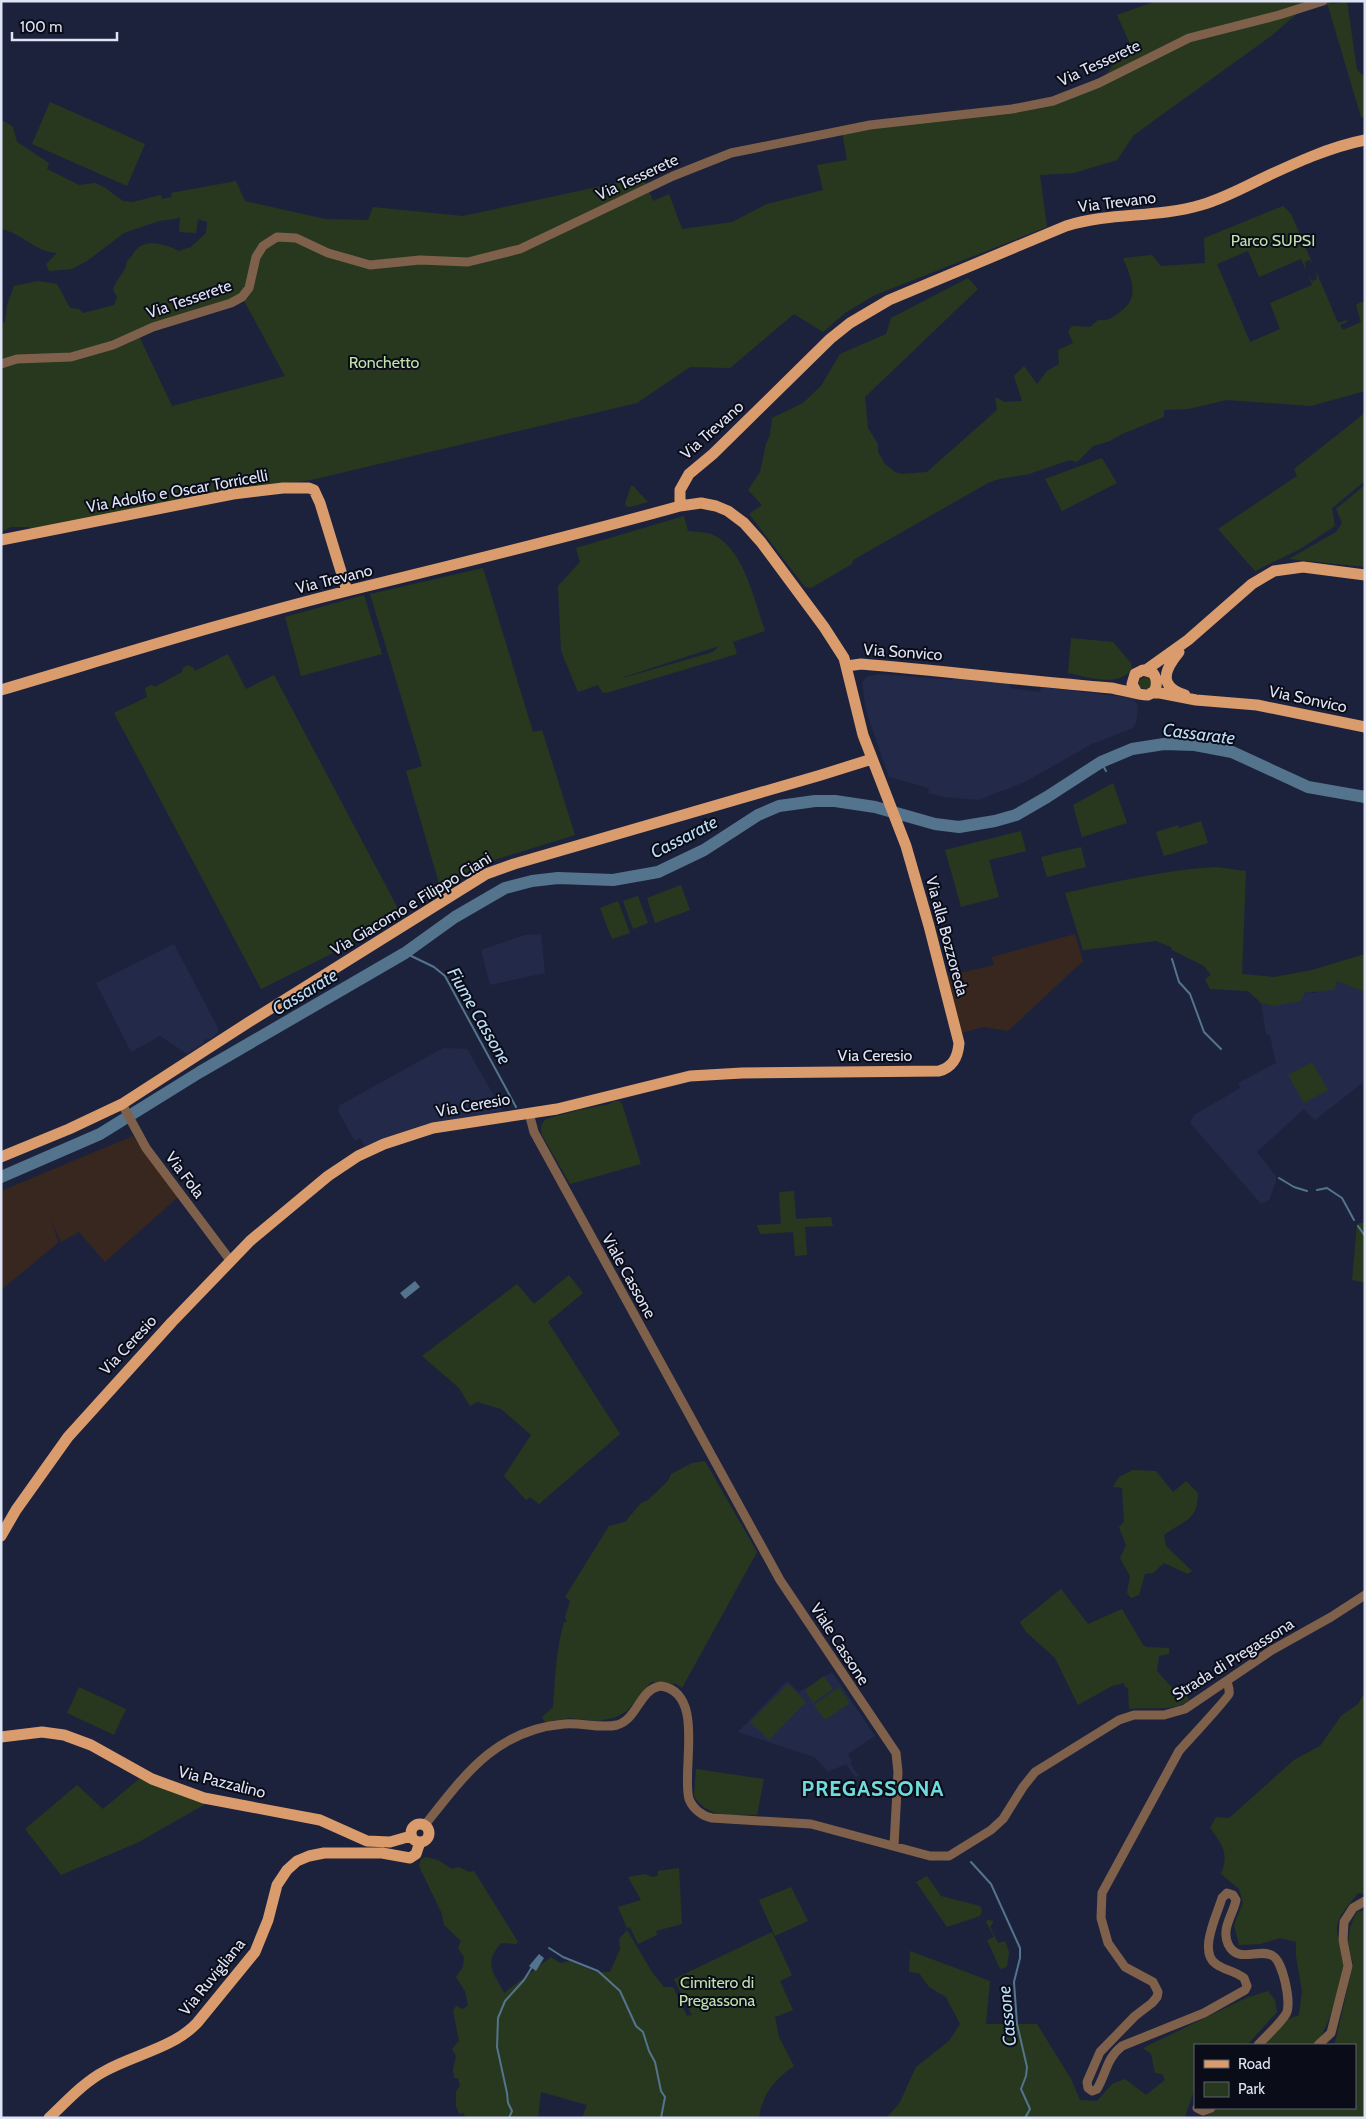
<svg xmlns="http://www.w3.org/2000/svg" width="1366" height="2119" font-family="Cabin,sans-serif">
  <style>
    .commercial { fill: #38271f }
    .built { fill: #222949 }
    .green { fill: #28381e; fill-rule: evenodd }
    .water { fill: #54748d }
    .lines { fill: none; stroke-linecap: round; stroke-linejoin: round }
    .stream { stroke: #54748d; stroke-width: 2 }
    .river { stroke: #54748d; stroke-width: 12 }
    .minor { stroke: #7f614b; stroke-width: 9 }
    .major { stroke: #da9c6d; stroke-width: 11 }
    .labels { text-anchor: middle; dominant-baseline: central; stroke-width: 4; stroke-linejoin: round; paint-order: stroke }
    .street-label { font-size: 16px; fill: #dee3f5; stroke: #0a0d18 }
    .park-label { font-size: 16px; fill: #bfe3ab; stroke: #0a0d18 }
    .water-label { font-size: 18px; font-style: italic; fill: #bbdcf6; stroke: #0a0d18 }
    .district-label { font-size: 21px; font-weight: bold; letter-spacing: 1px; fill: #6fdbdc; stroke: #0a0d18 }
  </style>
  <rect width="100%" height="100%" fill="#1d223c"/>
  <!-- commercial -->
  <path class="commercial" d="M 1075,934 L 1083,961 L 1008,1031 L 983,1027 L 958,1034 L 942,977 L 994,965 L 992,957 Z
    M 133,1136 L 178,1197 L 105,1262 L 79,1232 L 61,1242 L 49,1217 L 59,1242 L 1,1290 L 1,1191 Z"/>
  <!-- built -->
  <path class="built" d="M 880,674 L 951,680 L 956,678 L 1011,683 L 1010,688 L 1026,690 L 1040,692 L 1041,687 L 1133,698 L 1138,706 L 1136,723 L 1133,728 L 1092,744 L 1025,782 L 979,800 L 945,797 L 928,793 L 929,788 L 889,777 L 866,711 L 862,683 L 866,677 Z
    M 541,934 L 545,973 L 490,985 L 481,950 L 524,935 Z
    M 174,944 L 218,1028 L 218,1033 L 210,1039 L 207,1039 L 203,1041 L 204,1043 L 187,1054 L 160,1036 L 131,1052 L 96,983 Z
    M 1337,981 L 1361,991 L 1365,989 L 1365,1081 L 1315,1120 L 1304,1109 L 1257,1152 L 1276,1176 L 1276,1182 L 1269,1200 L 1261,1204 L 1190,1123 L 1194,1115 L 1240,1088 L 1238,1083 L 1276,1063 L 1270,1036 L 1266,1034 L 1261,1003 L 1272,1006 L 1305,992 L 1315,993 L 1321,990 L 1335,989 Z
    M 443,1048 L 467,1049 L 504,1113 L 429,1123 L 365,1146 L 360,1138 L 355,1141 L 338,1111 L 340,1105 Z
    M 832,1672 L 875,1736 L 848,1754 L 852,1761 L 850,1763 L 859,1776 L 855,1777 L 846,1764 L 828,1772 L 814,1757 L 738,1732 L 787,1681 L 799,1692 Z"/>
  <!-- green -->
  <path class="green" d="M 1156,1 L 1330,1 L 1332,4 L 1347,1 L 1357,70 L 1365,77 L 1365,117 L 1361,117 L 1328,6 L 1321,2 L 1306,6 L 1271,36 L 1134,135 L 1117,160 L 1074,173 L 1040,175 L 1047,227 L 873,296 L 845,313 L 823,332 L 794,314 L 730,368 L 690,367 L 637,403 L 311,480 L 213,493 L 203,482 L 191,485 L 185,499 L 31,529 L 29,527 L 11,527 L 1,532 L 1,323 L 5,322 L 7,305 L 14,286 L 38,281 L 57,284 L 70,308 L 79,309 L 83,313 L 114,305 L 117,297 L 113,290 C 116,278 126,273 127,261 C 132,257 133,253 137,249 C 148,238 167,245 179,251 L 191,247 L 206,233 L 207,222 L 198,219 L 196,233 L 179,232 L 180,218 L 159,221 L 124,233 L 87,261 L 72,269 L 49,271 L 46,264 L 57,253 C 35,252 22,233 1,229 L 1,119 L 13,127 L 17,142 L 49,163 L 47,169 L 79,185 L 95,183 L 104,187 L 123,201 L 133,202 L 161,195 L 162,199 L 172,197 L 171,193 L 236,181 L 245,201 L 325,219 L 368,220 L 373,207 L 463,216 L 643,177 L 653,201 L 669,194 L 682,229 L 732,222 L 767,204 L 823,190 L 817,165 L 847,160 L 842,131 L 1012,109 L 1099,83 L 1130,44 L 1117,15 ZM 242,297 L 285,376 L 172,406 L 138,334 Z
    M 50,102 L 145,144 L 127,186 L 32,144 Z
    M 1283,206 L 1291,214 L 1314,267 L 1310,260 L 1305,262 L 1306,270 L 1301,259 L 1259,277 L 1248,251 L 1217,264 L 1250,342 L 1280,329 L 1270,303 L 1312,285 L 1308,274 L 1312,281 L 1317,279 L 1316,271 L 1338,323 L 1347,320 L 1347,322 L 1340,325 L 1343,330 L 1361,322 L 1356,305 L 1361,302 L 1365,303 L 1365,391 L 1311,406 L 1227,400 L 1188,409 L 1164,410 L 1164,417 L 1122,434 L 1110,441 L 1093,446 L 1077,462 L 1070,460 L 1029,474 L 999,479 L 988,483 L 853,560 L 852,564 L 811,588 L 805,587 L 749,514 L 762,505 L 748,490 L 760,472 L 766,444 L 770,435 L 772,418 L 803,403 L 821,386 L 840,354 L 886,334 L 891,318 L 968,278 L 978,289 L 865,397 L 868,428 L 878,444 L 878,452 L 885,464 L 895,472 L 902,474 L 927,472 L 997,410 L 995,397 L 1005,402 L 1022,401 L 1014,376 L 1024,366 L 1037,384 L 1047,371 L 1059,364 L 1058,350 L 1073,343 L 1068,331 L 1072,326 L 1090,327 L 1098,320 C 1108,321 1112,318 1120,312 C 1141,298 1131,277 1123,258 L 1152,255 L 1161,266 L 1205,263 L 1204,238 Z
    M 1365,413 L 1365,481 L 1332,508 L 1335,526 L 1300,549 L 1255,571 L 1218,529 L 1297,476 L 1294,469 Z
    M 1102,458 L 1117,483 L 1062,511 L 1045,479 Z
    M 1365,485 L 1365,567 L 1289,559 L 1336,532 L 1342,523 L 1336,509 Z
    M 631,486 L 633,486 L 648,502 L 630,507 L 626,506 L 625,504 Z
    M 684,516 L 688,531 C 695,532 704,532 711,534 C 743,545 755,603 765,631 L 733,642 L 737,654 L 606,693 L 602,692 L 598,685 L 578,692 L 561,651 L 558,586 L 580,562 L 576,548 ZM 719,646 L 713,652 L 623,678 L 624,677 Z
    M 483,568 L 533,732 L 542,730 L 575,835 L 494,860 L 441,890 L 406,771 L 422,766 L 370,594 Z
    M 364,595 L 382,654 L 301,676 L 285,617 Z
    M 1071,638 L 1113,642 L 1131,663 L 1132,669 C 1117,688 1089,677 1068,673 Z
    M 228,654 L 246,689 L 274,675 L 403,918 L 261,989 L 114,713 L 147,697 L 145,688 L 151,685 L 155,687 L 182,672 L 183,668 L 188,665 L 190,667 L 192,666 L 195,671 Z
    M1139 683a6 6 0 1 1 12 0a6 6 0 1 1-12 0Z
    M 1113,783 L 1127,823 L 1082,837 L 1073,805 Z
    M 1201,821 L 1208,843 L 1164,856 L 1156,832 L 1178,825 L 1179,828 Z
    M 1021,831 L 1026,851 L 989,860 L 999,897 L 961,907 L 945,850 Z
    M 1081,847 L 1086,867 L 1047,877 L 1041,857 Z
    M 1215,867 L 1246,871 L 1242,974 L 1274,977 L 1312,970 L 1365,954 L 1365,989 L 1361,991 L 1337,981 L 1335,990 C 1324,990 1316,993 1305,992 L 1301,1001 L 1272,1006 L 1261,1003 L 1248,991 L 1210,989 L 1205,979 L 1211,975 L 1204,966 L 1172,950 L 1171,947 L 1156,941 L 1083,950 L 1065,893 C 1115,882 1164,870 1215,867 Z
    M 681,885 L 690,910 L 655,923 L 647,898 Z
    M 638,896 L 648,923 L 633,929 L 623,901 Z
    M 618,901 L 630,933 L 612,939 L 600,908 Z
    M 1312,1062 L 1328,1090 L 1304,1103 L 1288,1075 Z
    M 614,1101 L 620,1101 L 622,1104 L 641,1164 L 570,1184 L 542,1135 C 540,1128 541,1124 546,1119 L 579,1110 L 610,1104 Z
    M 794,1191 L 796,1219 L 831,1217 L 833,1226 L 805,1227 L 807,1255 L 795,1256 L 793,1232 L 760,1234 L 757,1225 L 781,1224 L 779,1192 Z
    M 1365,1222 L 1365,1283 L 1352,1280 L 1357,1224 Z
    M 569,1275 L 583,1293 L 548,1322 L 620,1434 L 539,1504 L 530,1497 L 526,1500 L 504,1476 L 531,1435 L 501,1409 L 477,1402 L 470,1406 L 459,1388 L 422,1356 L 517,1284 L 534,1304 Z
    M 705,1461 L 757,1552 L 682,1688 L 676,1684 L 651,1682 L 627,1711 L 614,1718 L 597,1721 L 570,1718 L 545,1722 L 542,1717 L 553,1707 C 555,1678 556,1650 564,1622 L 567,1622 L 565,1617 L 570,1601 L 565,1597 L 609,1526 L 625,1522 L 641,1503 L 648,1500 L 668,1481 L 671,1474 L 692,1463 Z
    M 1133,1470 L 1156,1471 L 1173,1492 L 1186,1481 L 1198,1493 C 1198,1521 1184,1520 1164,1535 L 1166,1546 L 1192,1571 L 1188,1574 L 1164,1563 L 1153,1573 L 1145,1574 L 1139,1595 L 1131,1598 L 1127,1593 L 1130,1576 L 1120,1558 L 1126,1545 L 1119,1527 L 1124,1522 L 1122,1488 L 1113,1487 L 1119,1477 Z
    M 1061,1589 L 1088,1624 L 1122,1609 L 1143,1645 L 1147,1647 L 1169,1648 L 1169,1654 L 1159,1656 L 1157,1671 L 1177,1693 L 1183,1690 L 1189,1700 C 1174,1713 1148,1706 1129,1709 L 1128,1688 L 1125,1687 L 1124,1683 L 1112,1686 L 1078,1705 L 1055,1658 L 1026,1632 L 1020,1622 Z
    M 824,1676 L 833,1689 L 813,1703 L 805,1690 Z
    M 788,1684 L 806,1702 L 769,1740 L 750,1722 Z
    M 79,1687 L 126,1709 L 114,1735 L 67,1713 Z
    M 839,1687 L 850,1703 L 825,1720 L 814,1705 Z
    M 1365,1692 L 1365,1894 L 1358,1893 C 1351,1903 1339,1914 1337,1926 C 1336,1937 1342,1950 1343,1961 C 1345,1978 1327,2031 1316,2044 L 1262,2045 L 1286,2020 L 1299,2015 L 1302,1991 L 1296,1956 L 1296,1942 L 1280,1938 L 1260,1944 L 1239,1945 L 1234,1925 L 1243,1903 L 1239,1889 L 1221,1874 C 1229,1854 1223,1845 1210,1828 L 1216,1817 L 1229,1818 L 1294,1760 L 1320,1746 L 1341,1716 L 1358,1704 Z
    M 696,1769 L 764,1779 L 757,1815 C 730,1814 710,1820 694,1796 Z
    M 139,1779 L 207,1803 L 139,1842 L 61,1875 L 25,1829 L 77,1785 L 103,1809 Z
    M 426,1857 L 438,1860 L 452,1869 L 459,1867 L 469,1872 L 474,1871 L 518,1942 L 516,1944 L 501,1943 C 483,1965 493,1970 504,1993 L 551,1957 L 560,1963 L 570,1961 L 595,1972 L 610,1972 L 620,1949 L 619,1939 L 627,1930 L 652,1972 L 664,1987 L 673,1987 L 687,2016 L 692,2015 L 674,1979 L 772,1932 L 792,1975 L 780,1981 L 793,2010 L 775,2017 L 779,2037 L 794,2066 C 775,2079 762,2094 759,2118 L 582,2118 L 587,2105 L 541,2092 L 538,2118 L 465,2118 L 464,2113 L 459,2114 L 456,2106 L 456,2091 L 460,2086 L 458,2078 L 454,2078 L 453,2069 L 456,2056 L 452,2049 L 459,2041 L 453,2010 L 456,2006 L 463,2009 L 468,2005 L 465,1991 L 456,1977 L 463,1967 L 464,1957 L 458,1948 L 461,1941 L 444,1925 L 442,1914 L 419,1866 L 421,1859 Z
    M 679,1868 L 682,1924 L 656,1931 L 657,1935 L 638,1944 L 630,1927 L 627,1928 L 618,1907 L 641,1900 L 628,1877 L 645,1874 L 652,1877 L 658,1876 L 658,1871 Z
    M 927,1876 L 941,1896 L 980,1906 L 982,1910 L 980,1916 L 947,1927 L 916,1882 Z
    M 791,1887 L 808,1921 L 775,1936 L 759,1900 Z
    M 1359,1911 L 1365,1911 L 1365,2118 L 1203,2118 L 1218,2108 L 1355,2108 L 1355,2045 L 1331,2045 L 1335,2043 L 1353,1964 L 1348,1942 L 1350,1928 L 1355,1915 Z
    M 988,1920 L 994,1921 L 990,1927 L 998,1943 L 1005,1941 L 1009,1952 L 1007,1967 L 1000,1969 L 987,1940 L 994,1937 L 986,1922 Z
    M 910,1951 L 990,1981 L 986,2024 L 1037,2024 L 1071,2079 L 1080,2100 L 1097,2101 L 1112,2084 L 1125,2079 L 1146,2095 L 1165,2080 L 1162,2074 L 1155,2073 L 1151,2054 L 1143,2048 L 1246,1998 L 1268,1991 L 1275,2000 L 1277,2012 L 1247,2045 L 1195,2045 L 1195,2088 L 1185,2117 L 1190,2118 L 886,2118 L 899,2104 L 916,2067 L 949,2041 L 960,2024 L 946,1997 L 929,1987 L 919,1973 L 909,1972 Z"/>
  <!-- water -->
  <path class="water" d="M 415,1281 L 420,1287 L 405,1299 L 400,1293 Z
    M 539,1954 L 544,1958 L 536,1971 L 529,1966 Z"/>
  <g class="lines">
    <!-- stream -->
    <path class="stream" d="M 1101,762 L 1106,771
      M 405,953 L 434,967 L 445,976 L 516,1107
      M 1172,959 L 1179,982 L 1190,994 L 1204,1032 L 1221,1049
      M 1279,1178 L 1294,1187 L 1307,1191
      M 1317,1190 L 1327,1188 L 1342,1198 L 1354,1220
      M 1358,1226 L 1365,1236
      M 971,1862 L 991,1884 L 1020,1948 L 1020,1958 L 1014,1982 L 1017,2024 L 1027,2067 L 1026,2076 L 1021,2089 L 1030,2109 L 1025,2118
      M 549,1948 L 563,1957 L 598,1971 L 620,1991 L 636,2026 L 643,2032 L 649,2051 L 655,2062 L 661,2091 L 665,2097 L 661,2118
      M 509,2118 L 512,2111 L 508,2103 L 507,2093 L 497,2047 L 498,2018 L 505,2001 L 524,1980 L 532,1967"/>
    <!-- river -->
    <path class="river" d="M 1,1177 L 100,1134 L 200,1072 L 405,953 L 455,917 L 505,888 L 532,881 L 558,878 L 613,880 L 658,872 L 704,850 L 758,815 L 779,806 L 815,801 L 835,801 L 875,807 L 935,824 L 959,827 L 995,821 L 1016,815 L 1047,797 L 1101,762 L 1132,749 L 1164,744 L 1195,745 L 1232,752 L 1308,787 L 1365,797"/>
    <!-- minor -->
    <path class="minor" d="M 1,364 L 17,359 L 71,357 L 113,345 L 153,327 L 231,303 L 242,297 L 249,288 L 256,257 L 263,246 L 277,237 L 296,238 L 328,253 L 370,265 L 420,260 L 468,262 L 520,249 L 673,176 L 731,153 L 870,125 L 1012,109 L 1053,101 L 1099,83 L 1189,38 L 1279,15 L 1323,1
      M 122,1104 L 146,1148 L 230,1260
      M 529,1113 L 534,1132 L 780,1580 L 896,1753 L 898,1772 L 894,1846
      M 1227,1682 C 1228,1686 1230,1689 1229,1694 C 1228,1698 1186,1743 1179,1751 L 1102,1893 L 1101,1918 L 1108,1943 L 1125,1967 L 1153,1982 L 1158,1992 L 1157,1997 L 1152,2003 L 1135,2016 L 1100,2052 L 1087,2082 L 1088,2088 L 1092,2091 L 1097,2089 C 1107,2072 1106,2059 1122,2046 L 1204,2013 L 1245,1990 L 1247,1986 L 1244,1978 C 1235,1971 1224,1970 1216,1964 C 1198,1952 1217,1915 1222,1898 L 1227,1893 L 1233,1895 L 1236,1900 C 1233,1915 1221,1928 1228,1944 C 1238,1965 1259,1947 1273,1956 C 1283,1962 1292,2004 1286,2014 C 1279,2025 1267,2035 1258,2045
      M 424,1826 C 464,1776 495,1730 564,1724 C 581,1722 600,1729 617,1725 C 638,1719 639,1689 661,1686 C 706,1693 681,1770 689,1799 C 693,1809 702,1816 712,1818 L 811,1824 L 930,1856 L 949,1856 L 991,1830 L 1003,1819 L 1023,1787 L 1035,1772 L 1119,1720 L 1134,1715 L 1164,1715 L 1185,1709 L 1272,1650 L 1331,1617 L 1365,1595
      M 1318,2045 L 1331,2033 L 1348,1966 L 1343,1940 L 1344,1922 L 1353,1908 L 1365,1901
      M 1197,2108 L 1203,2111 L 1211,2108"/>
    <!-- major -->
    <path class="major" d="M 680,506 L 680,490 L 689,474 L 713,454 L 830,339 L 850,323 L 889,300 L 1066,226 C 1110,212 1157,218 1201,205 C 1222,199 1241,189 1261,179 C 1293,164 1329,147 1365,140
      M 1,540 L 233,494 L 283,488 L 309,488 L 314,490 L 320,503 L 347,591
      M 1179,652 C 1165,669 1157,686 1185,695
      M 847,666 L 861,664 C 944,671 1028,681 1111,688 C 1119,689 1142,696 1148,695 C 1158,692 1158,680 1153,673 L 1143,670 L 1135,674 L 1132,684 L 1137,693
      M 1146,670 L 1188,640 L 1252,584 L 1274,571 L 1303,567 L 1365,575
      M 1,690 C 116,656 231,620 347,591 C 458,564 569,537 680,506 L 701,503 L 716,506 L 728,511 L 744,523 L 761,542 L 824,627 L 844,658 L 863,735 L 906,846 L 929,926 L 959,1043 C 958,1057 953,1067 939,1071 L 742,1073 L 690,1076 L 557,1109 L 433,1128 L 384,1144 L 358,1156 L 328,1176 L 250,1241 L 172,1322 L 68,1437 L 16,1510 L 1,1536
      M 1151,693 L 1160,693 L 1196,700 L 1257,705 L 1365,727
      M 1,1157 L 69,1129 L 122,1104 L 249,1022 L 486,874 L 514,864 L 821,775 L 872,759
      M 1,1737 L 42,1732 L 64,1735 L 91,1745 L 152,1779 L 204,1798 L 320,1820 L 367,1841 L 390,1842 L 411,1836
      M411 1833a9 9 0 1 1 18 0a9 9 0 1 1-18 0Z
      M 49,2118 C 67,2101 84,2082 105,2071 C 136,2054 173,2048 197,2023 L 255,1952 L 268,1920 L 277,1885 L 287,1870 L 297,1861 L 309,1856 L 324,1853 L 382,1853 L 410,1858 L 416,1854 L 420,1842"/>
  </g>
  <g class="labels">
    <!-- street labels -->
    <g class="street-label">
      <text transform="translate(1099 63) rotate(-25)">Via Tesserete</text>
      <text transform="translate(637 177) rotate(-25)">Via Tesserete</text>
      <text transform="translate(1117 202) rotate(-7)">Via Trevano</text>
      <text transform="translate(189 299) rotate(-19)">Via Tesserete</text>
      <text transform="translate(712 430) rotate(-42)">Via Trevano</text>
      <text transform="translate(177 491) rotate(-10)">Via Adolfo e Oscar Torricelli</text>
      <text transform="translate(334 579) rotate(-14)">Via Trevano</text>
      <text transform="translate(903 652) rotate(4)">Via Sonvico</text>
      <text transform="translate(1308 699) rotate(12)">Via Sonvico</text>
      <text transform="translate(411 904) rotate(-31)">Via Giacomo e Filippo Ciani</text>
      <text transform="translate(947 936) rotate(75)">Via alla Bozzoreda</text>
      <text x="875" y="1055">Via Ceresio</text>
      <text transform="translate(473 1105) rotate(-10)">Via Ceresio</text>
      <text transform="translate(185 1175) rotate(53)">Via Fola</text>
      <text transform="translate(629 1276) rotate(61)">Viale Cassone</text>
      <text transform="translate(128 1345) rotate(-47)">Via Ceresio</text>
      <text transform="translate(840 1644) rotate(57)">Viale Cassone</text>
      <text transform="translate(1233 1659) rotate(-32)">Strada di Pregassona</text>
      <text transform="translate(222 1782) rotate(14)">Via Pazzalino</text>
      <text transform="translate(212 1977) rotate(-51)">Via Ruvigliana</text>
    </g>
    <!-- park labels -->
    <g class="park-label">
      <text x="1273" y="240">Parco SUPSI</text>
      <text x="384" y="362">Ronchetto</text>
      <text x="717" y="1982">Cimitero di<tspan x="717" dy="18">Pregassona</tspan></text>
    </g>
    <!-- water labels -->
    <g class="water-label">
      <text transform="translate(1199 734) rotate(7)">Cassarate</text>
      <text transform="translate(684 837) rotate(-27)">Cassarate</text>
      <text transform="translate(305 992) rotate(-31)">Cassarate</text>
      <text transform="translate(479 1016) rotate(60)">Fiume Cassone</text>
      <text transform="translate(1007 2016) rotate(-96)">Cassone</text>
    </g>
    <!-- district labels -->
    <g class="district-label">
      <text x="873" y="1788">PREGASSONA</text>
    </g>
  </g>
  <!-- border -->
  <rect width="1366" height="2119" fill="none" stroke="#dee3f5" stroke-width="5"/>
  <!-- legend -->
  <rect x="1194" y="2044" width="162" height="65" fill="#0a0d18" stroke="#5f6370"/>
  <rect x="1204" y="2060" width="25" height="8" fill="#da9c6d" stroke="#5f6370"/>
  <text x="1238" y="2069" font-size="15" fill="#dee3f5">Road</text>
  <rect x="1204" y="2082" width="25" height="15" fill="#28381e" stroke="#5f6370"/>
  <text x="1238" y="2094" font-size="15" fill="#dee3f5">Park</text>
  <!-- scale -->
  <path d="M12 32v8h105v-8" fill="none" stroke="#dee3f5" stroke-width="2.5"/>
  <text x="20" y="32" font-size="15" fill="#dee3f5" stroke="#0a0d18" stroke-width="4" paint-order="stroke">100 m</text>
</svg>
